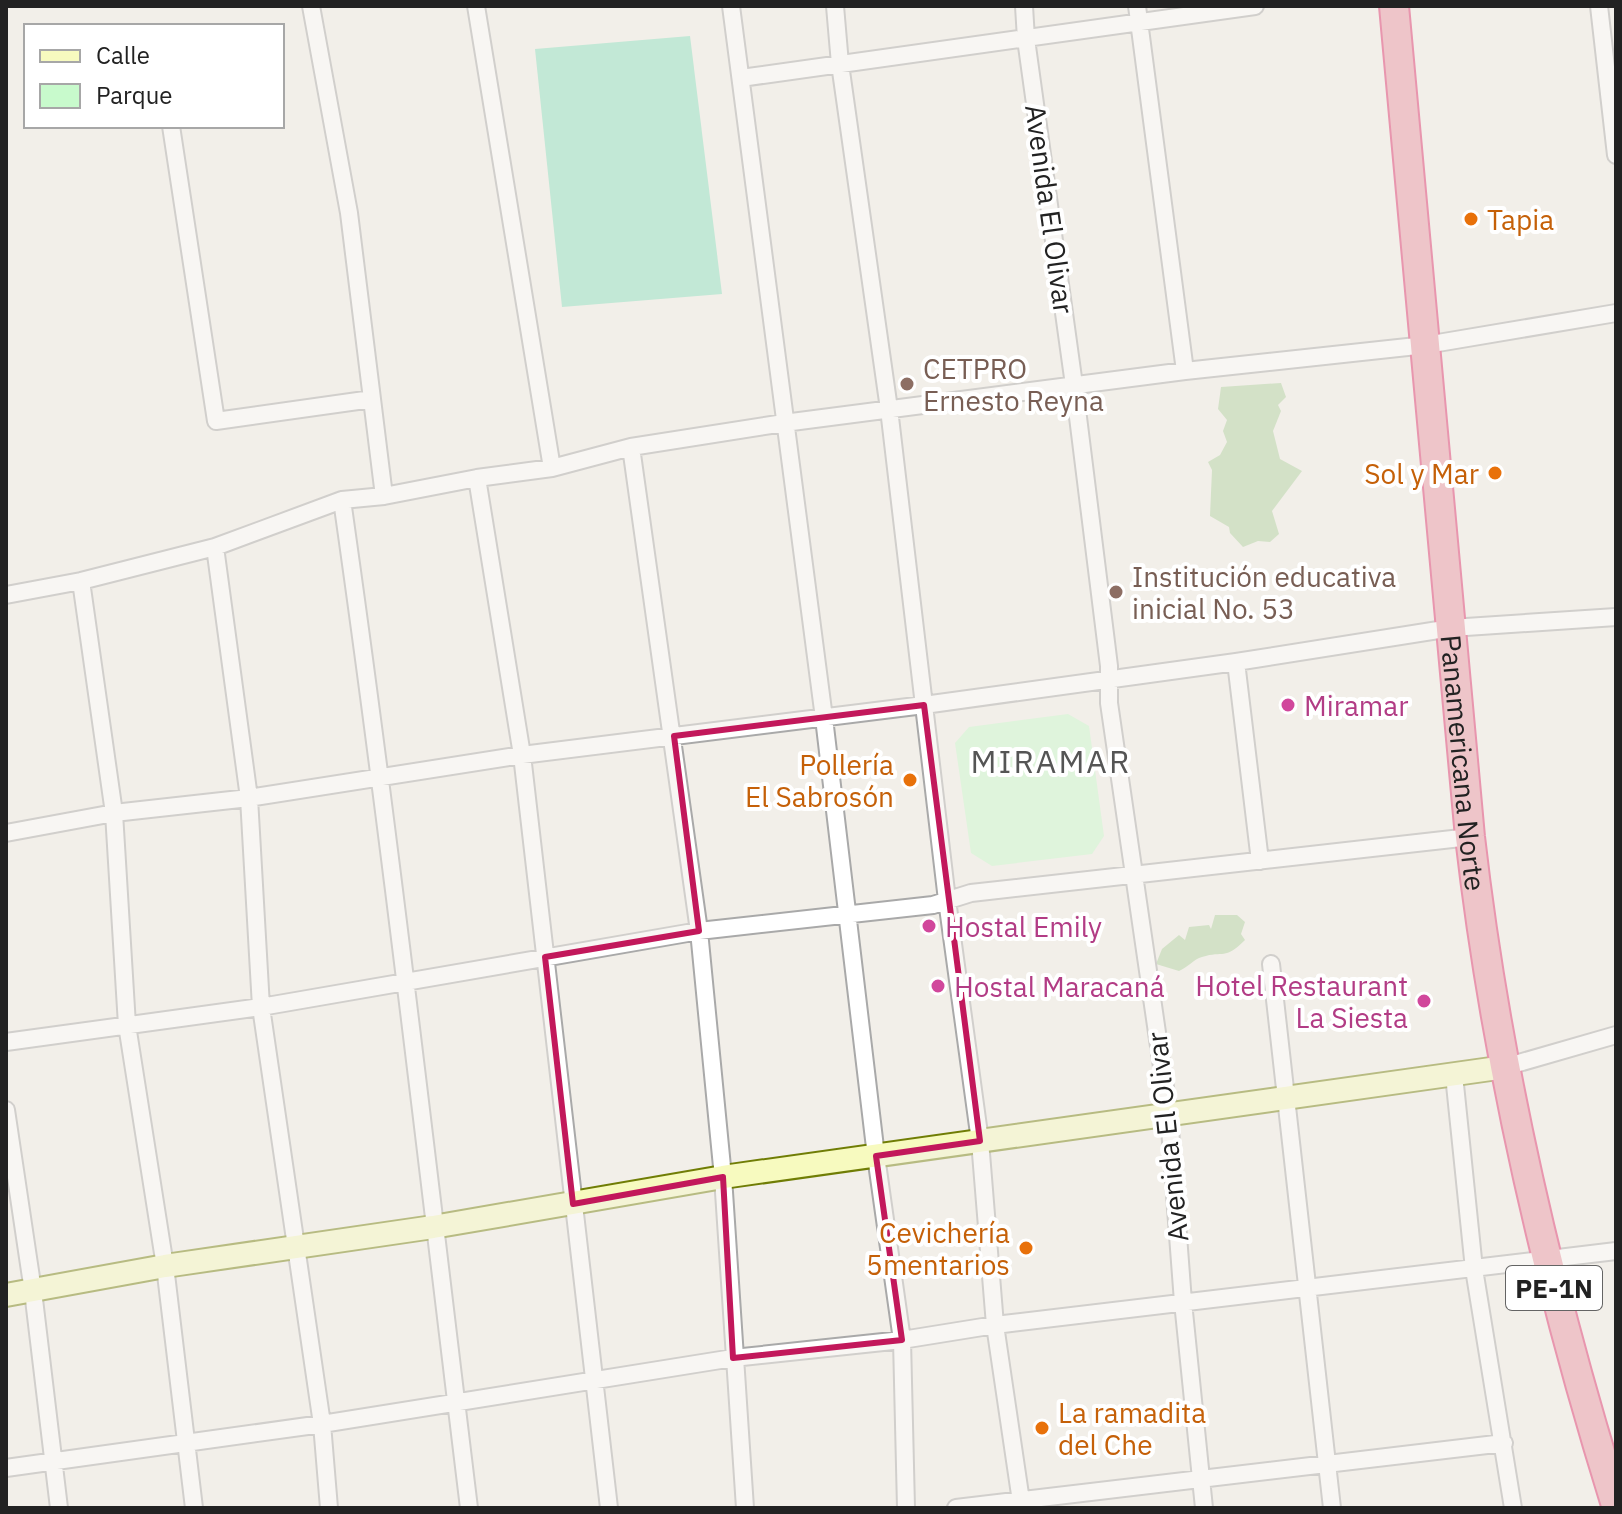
<svg xmlns="http://www.w3.org/2000/svg" width="1622" height="1514" font-family="'IBM Plex Sans',sans-serif">
  <style>
    .forest { fill: #add19e }
    .park { fill: #c8facc }
    .pitch { fill: #88e0be }
    .lines { fill: none; stroke-linecap: round; stroke-linejoin: round }
    .street-casing { stroke: #a9a9a9; stroke-width: 20 }
    .secondary-casing { stroke: #707d05; stroke-width: 26 }
    .highway-casing { stroke: #dc2a67; stroke-width: 32 }
    .street { stroke: #fff; stroke-width: 16 }
    .secondary { stroke: #f7fabf; stroke-width: 22 }
    .highway { stroke: #e892a2; stroke-width: 28 }
    .marked { fill: none; stroke: #c2185b; stroke-width: 6; stroke-linejoin: round }
    .food-dot { fill: #e8710a; stroke: #fff; stroke-width: 3 }
    .education-dot { fill: #8d6e63; stroke: #fff; stroke-width: 3 }
    .hotel-dot { fill: #d1479c; stroke: #fff; stroke-width: 3 }
    .labels { text-anchor: middle; dominant-baseline: central; stroke-width: 8; stroke-linejoin: round; paint-order: stroke }
    .shield { fill: #fff; stroke: #646464; stroke-width: 2 }
    .shield-label { font-size: 26px; font-weight: bold; fill: #222 }
    .street-label { font-size: 28px; fill: #222; stroke: #fff }
    .food-label { font-size: 28px; fill: #c56008; stroke: #fff; text-anchor: end }
    .education-label { font-size: 28px; fill: #785e54; stroke: #fff; text-anchor: start }
    .hotel-label { font-size: 28px; fill: #b23c85; stroke: #fff; text-anchor: start }
    .quarter-label { font-size: 32px; letter-spacing: 2px; fill: #555; stroke: #fff }
  </style>
  <rect width="100%" height="100%" fill="#f2efe9"/>
  <!-- forest -->
  <path class="forest" d="M 1281,383 L 1286,397 L 1278,405 L 1281,411 L 1273,431 L 1280,459 L 1302,471 L 1272,511 L 1279,534 L 1270,542 L 1258,541 L 1243,547 L 1230,533 L 1229,527 L 1210,516 L 1212,470 L 1208,462 L 1220,455 L 1227,442 L 1223,431 L 1227,420 L 1218,409 L 1221,387 Z
    M 1215,915 L 1237,915 L 1245,922 L 1241,934 L 1245,940 C 1224,961 1224,950 1202,957 C 1194,959 1187,968 1179,971 L 1156,964 L 1162,949 L 1179,935 L 1185,940 L 1189,927 L 1209,925 L 1211,929 Z"/>
  <!-- park -->
  <path class="park" d="M 1068,714 L 1089,726 L 1104,836 L 1092,854 L 992,866 L 971,853 L 955,743 L 969,727 Z"/>
  <!-- pitch -->
  <path class="pitch" d="M 690,36 L 722,294 L 562,307 L 535,49 Z"/>
  <g class="lines">
    <defs>
      <path id="street" d="M 311,6 L 349,213 L 384,496
        M 476,6 L 552,468
        M 731,6 L 824,718 L 876,1156 L 902,1340 L 906,1508
        M 835,6 L 840,64 L 889,409 L 947,900 L 980,1141 L 995,1325 L 1022,1508
        M 1024,6 L 1026,39 L 1074,385 L 1109,666 L 1109,703 L 1169,1115 L 1183,1302 L 1204,1508
        M 1137,6 L 1185,371
        M 1599,6 L 1616,155
        M 741,78 L 1255,6
        M 171,126 L 216,421 L 372,399
        M 631,447 L 699,931 L 723,1177 L 745,1508
        M 477,478 L 522,755 L 609,1508
        M 342,500 C 390,836 428,1172 469,1508
        M 81,581 L 114,813 L 127,1025 L 165,1266 L 194,1508
        M 6,595 L 81,581 L 215,547
        M 1236,662 L 1260,861
        M 6,833 L 114,813 L 249,798 L 522,755 L 924,705 L 1236,662 L 1451,628 L 1616,617
        M 1271,964 L 1332,1508
        M 6,1042 L 261,1007 L 699,931 L 933,905 L 971,893 L 1470,837
        M 1505,1067 L 1616,1035
        M 1454,1075 L 1474,1269 L 1513,1508
        M 6,1110 L 33,1291 L 59,1508
        M 6,1468 L 322,1424 L 733,1358 L 902,1340 L 995,1325 L 1616,1251
        M 329,1508 L 322,1424 L 261,1007 L 249,798 L 215,547 L 342,500 L 384,496 L 477,478 L 552,468 L 631,447 L 784,423 L 1185,371 L 1426,345 L 1616,313
        M 956,1508 L 1504,1443"/>
      <path id="secondary" d="M 6,1295 L 165,1266 L 433,1227 L 723,1177 L 1505,1067"/>
      <g id="highway">
        <path id="s1" d="M 1394,6 L 1470,837 C 1496,1064 1548,1287 1616,1505"/>
      </g>
    </defs>
    <!-- street casing -->
    <use href="#street" class="street-casing"/>
    <!-- secondary casing -->
    <use href="#secondary" class="secondary-casing"/>
    <!-- highway casing -->
    <use href="#highway" class="highway-casing"/>
    <!-- street -->
    <use href="#street" class="street"/>
    <!-- secondary -->
    <use href="#secondary" class="secondary"/>
    <!-- highway -->
    <use href="#highway" class="highway"/>
  </g>
  <!-- marked area -->
  <path d="M0 0H1622V1514H0ZM 924,705 L 980,1141 L 876,1156 L 902,1340 L 733,1358 L 723,1177 L 573,1204 L 545,957 L 699,931 L 674,736 Z" fill="#f2efe9" fill-opacity=".55" fill-rule="evenodd"/>
  <path class="marked" d="M 924,705 L 980,1141 L 876,1156 L 902,1340 L 733,1358 L 723,1177 L 573,1204 L 545,957 L 699,931 L 674,736 Z"/>
  <!-- markers -->
  <g class="food-dot">
    <circle cx="1471" cy="219" r="8"/>
    <circle cx="1495" cy="473" r="8"/>
    <circle cx="910" cy="780" r="8"/>
    <circle cx="1026" cy="1248" r="8"/>
    <circle cx="1042" cy="1428" r="8"/>
  </g>
  <g class="education-dot">
    <circle cx="907" cy="384" r="8"/>
    <circle cx="1116" cy="592" r="8"/>
  </g>
  <g class="hotel-dot">
    <circle cx="1288" cy="705" r="8"/>
    <circle cx="929" cy="926" r="8"/>
    <circle cx="938" cy="986" r="8"/>
    <circle cx="1424" cy="1001" r="8"/>
  </g>
  <g class="labels">
    <!-- shield labels -->
    <rect class="shield" x="1506" y="1266" width="96" height="44" rx="6"/>
    <g class="shield-label">
      <text x="1554" y="1288">PE-1N</text>
    </g>
    <!-- street labels -->
    <g class="street-label">
      <text transform="translate(1050 209) rotate(82)">Avenida El Olivar</text>
      <text stroke="none"><textPath href="#s1" startOffset="760">Panamericana Norte</textPath></text>
      <text transform="translate(1167 1137) rotate(-96)">Avenida El Olivar</text>
    </g>
    <!-- food labels -->
    <g class="food-label">
      <text x="1487" y="219" text-anchor="start">Tapia</text>
      <text x="1479" y="473">Sol y Mar</text>
      <text x="894" y="764">Pollería<tspan x="894" dy="32">El Sabrosón</tspan></text>
      <text x="1010" y="1232">Cevichería<tspan x="1010" dy="32">5mentarios</tspan></text>
      <text x="1058" y="1412" text-anchor="start">La ramadita<tspan x="1058" dy="32">del Che</tspan></text>
    </g>
    <!-- education labels -->
    <g class="education-label">
      <text x="923" y="368">CETPRO<tspan x="923" dy="32">Ernesto Reyna</tspan></text>
      <text x="1132" y="576">Institución educativa<tspan x="1132" dy="32">inicial No. 53</tspan></text>
    </g>
    <!-- hotel labels -->
    <g class="hotel-label">
      <text x="1304" y="705">Miramar</text>
      <text x="945" y="926">Hostal Emily</text>
      <text x="1408" y="985" text-anchor="end">Hotel Restaurant<tspan x="1408" dy="32">La Siesta</tspan></text>
      <text x="954" y="986">Hostal Maracaná</text>
    </g>
    <!-- quarter labels -->
    <g class="quarter-label">
      <text x="1051" y="761">MIRAMAR</text>
    </g>
  </g>
  <!-- border -->
  <rect width="1622" height="1514" fill="none" stroke="#222222" stroke-width="16"/>
  <!-- legend -->
  <rect x="24" y="24" width="260" height="104" fill="#ffffff" stroke="#a7a7a7" stroke-width="2"/>
  <rect x="40" y="50" width="40" height="12" fill="#f7fabf" stroke="#a7a7a7" stroke-width="2"/>
  <text x="96" y="64" font-size="24" fill="#222222">Calle</text>
  <rect x="40" y="84" width="40" height="24" fill="#c8facc" stroke="#a7a7a7" stroke-width="2"/>
  <text x="96" y="104" font-size="24" fill="#222222">Parque</text>
</svg>
